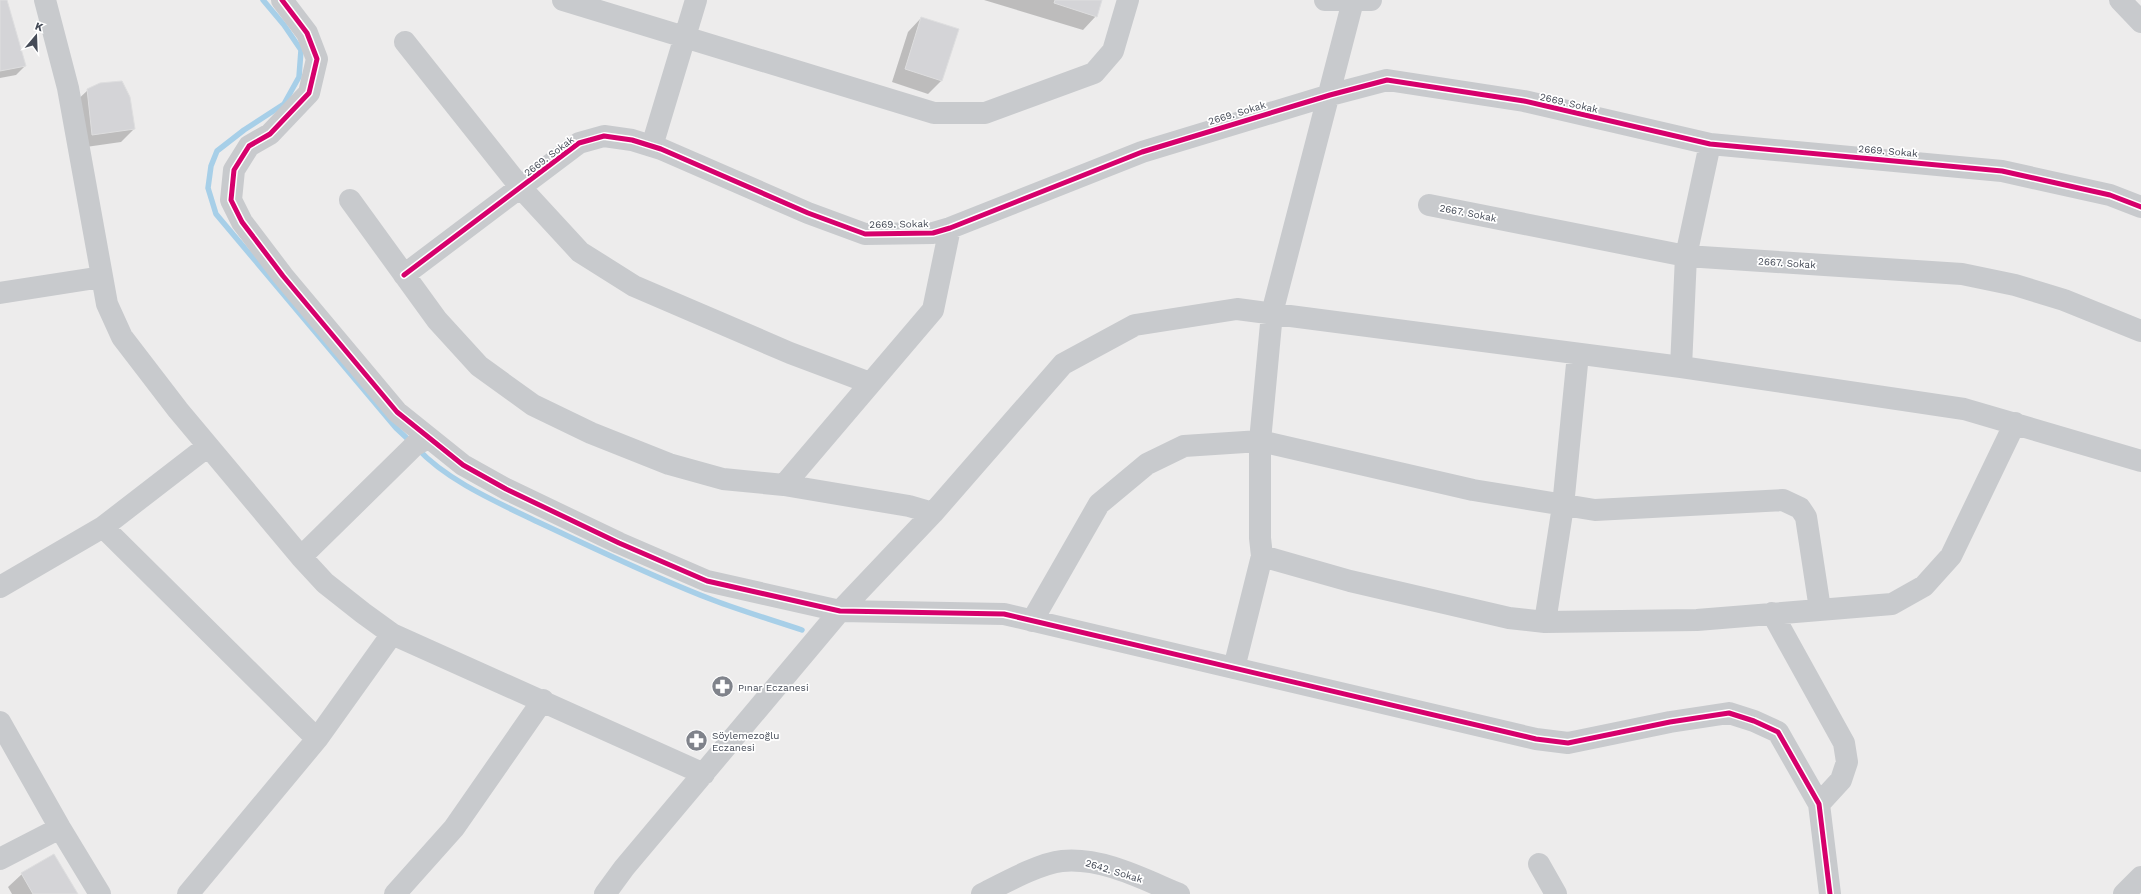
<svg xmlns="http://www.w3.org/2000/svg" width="2141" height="894" font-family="'Work Sans',sans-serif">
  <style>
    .shadow { fill: #0003 }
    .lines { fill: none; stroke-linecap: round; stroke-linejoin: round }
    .stream { stroke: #a7cfe8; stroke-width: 5.5 }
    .building { fill: #d4d4d7; stroke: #dededf }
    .minor { stroke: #c8cacd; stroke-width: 22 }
    .cycleway-casing { stroke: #fff; stroke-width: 8 }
    .cycleway { stroke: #d6006c; stroke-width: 5 }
    .labels { text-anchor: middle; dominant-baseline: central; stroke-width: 3.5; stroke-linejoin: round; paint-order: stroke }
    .street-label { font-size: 10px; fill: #454b57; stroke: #fff }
    .poi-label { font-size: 10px; fill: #454b57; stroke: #fff; text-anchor: start }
  </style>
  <rect width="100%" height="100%" fill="#edecec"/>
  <!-- shadow -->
  <path class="shadow" d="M 0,0 L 6,0 L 25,66 L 16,75 L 0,78 Z
    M 984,0 L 1101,0 L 1096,16 L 1083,30 Z
    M 921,18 L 942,80 L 928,94 L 892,82 L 908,32 Z
    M 88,90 L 134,129 L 121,142 L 79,148 L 74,103 Z
    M 22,874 L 77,894 L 12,894 L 8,887 Z"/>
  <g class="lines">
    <!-- stream -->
    <path class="stream" d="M 263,0 L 284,25 L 301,50 L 299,77 L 284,104 L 244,130 L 217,151 L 211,166 L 208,188 L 216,214 L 396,428 L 411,442
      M 417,448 C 447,481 499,503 538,522 C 596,549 653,577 713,600 C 742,611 772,620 802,630"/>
  </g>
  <!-- building -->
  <path class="building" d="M 0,0 L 7,0 L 26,66 L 0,71 Z
    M 1055,0 L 1102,0 L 1097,17 L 1054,3 Z
    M 921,17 L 959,29 L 942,81 L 905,69 Z
    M 122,81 L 130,97 L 135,129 L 92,135 L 87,89 L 100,83 Z
    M 54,854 L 78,894 L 33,894 L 21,873 Z"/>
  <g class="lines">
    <!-- minor -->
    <path class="minor" d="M 45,0 L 68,88 L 107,304 L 122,337 L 178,410 L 301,557 L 325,583 L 363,613 L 392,634 L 704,774
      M 282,0 L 307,33 L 317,59 L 309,93 L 270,134 L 249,146 L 234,170 L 231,200 L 242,222 L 283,276 L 397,412 L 463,465 L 506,489 L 619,543 L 707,581 L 840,611 L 1004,614 L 1536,739 L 1568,743 L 1670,722 L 1729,713 L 1754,721 L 1778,732 L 1819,804 L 1830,894
      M 563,0 L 934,113 L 985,113 L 1094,73 L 1113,51 L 1128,0
      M 1325,0 L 1371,0
      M 2120,0 L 2141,22
      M 405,42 L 521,188 L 580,252 L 634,286 L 790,353 L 870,383
      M 652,146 L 696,0
      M 350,200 L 437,320 L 479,366 L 533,405 L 591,433 L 669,464 L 723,479 L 784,485 L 909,506 L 933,513
      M 1429,205 L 1686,256 L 1962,274 L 2015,285 L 2064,300 L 2141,331
      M 404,275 L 579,143 L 604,136 L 632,140 L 661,149 L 808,213 L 865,234 L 933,233 L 950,228 L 1142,152 L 1330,95 L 1387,80 L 1524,101 L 1710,144 L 2002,171 L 2110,195 L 2141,207
      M 0,293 L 102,277
      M 1681,367 L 1686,256 L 1710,144
      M 784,485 L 933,310 L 950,228
      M 103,527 L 317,739
      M 1262,556 L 1350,581 L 1509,618 L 1545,622 L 1697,620 L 1892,604 L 1924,586 L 1951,556 L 2015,423
      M 301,557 L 415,445 L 428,438
      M 0,587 L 103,527 L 208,446
      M 1772,613 L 1844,743 L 1847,762 L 1841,780 L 1819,804
      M 1032,621 L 1099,504 L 1147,464 L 1184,446 L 1260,441 L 1473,490 L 1595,510 L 1783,500 L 1800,508 L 1806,517 L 1820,609
      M 1545,622 L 1563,506 L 1578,354
      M 1234,668 L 1262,556 L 1260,538 L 1260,441 L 1272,313 L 1353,1
      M 0,722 L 60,828 L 100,894
      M 0,859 L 60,828
      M 1539,864 L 1556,894
      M 188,894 L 317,739 L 392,634
      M 395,894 L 454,828 L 543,700
      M 605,894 L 624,868 L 840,611 L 933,513 L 1063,364 L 1135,325 L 1237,309 L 1681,367 L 1964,409 L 2141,461
      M 982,894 C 1002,884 1040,863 1062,861 C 1102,857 1143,879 1179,894
      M 2124,894 L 2141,877"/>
    <defs>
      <path id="cycleway" d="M 282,0 L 307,33 L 317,59 L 309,93 L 270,134 L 249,146 L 234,170 L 231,200 L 242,222 L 283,276 L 397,412 L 463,465 L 506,489 L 619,543 L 707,581 L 840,611 L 1004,614 L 1536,739 L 1568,743 L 1670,722 L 1729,713 L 1754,721 L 1778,732 L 1819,804 L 1830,894
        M 404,275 L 579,143 L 604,136 L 632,140 L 661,149 L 808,213 L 865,234 L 933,233 L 950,228 L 1142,152 L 1330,95 L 1387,80 L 1524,101 L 1710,144 L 2002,171 L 2110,195 L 2141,207"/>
    </defs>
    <!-- cycleway casing -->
    <use href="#cycleway" class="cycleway-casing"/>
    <!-- cycleway -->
    <use href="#cycleway" class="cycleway"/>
  </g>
  <!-- icons -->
  <defs>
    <symbol id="pharmacy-disc" viewBox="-11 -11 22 22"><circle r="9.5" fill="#80838b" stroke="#fff"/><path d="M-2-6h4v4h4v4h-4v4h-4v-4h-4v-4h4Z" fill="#fff"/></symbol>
  </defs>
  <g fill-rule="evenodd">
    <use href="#pharmacy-disc" x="710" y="674" width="25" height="25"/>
    <use href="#pharmacy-disc" x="684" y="728" width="25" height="25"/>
  </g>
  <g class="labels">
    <!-- street labels -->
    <g class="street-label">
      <text transform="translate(1569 103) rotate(13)">2669. Sokak</text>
      <text transform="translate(1237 113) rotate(-17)">2669. Sokak</text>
      <text transform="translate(1888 151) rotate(5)">2669. Sokak</text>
      <text transform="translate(549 156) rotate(-37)">2669. Sokak</text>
      <text transform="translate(1468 213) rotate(11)">2667. Sokak</text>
      <text transform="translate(899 224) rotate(-1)">2669. Sokak</text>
      <text transform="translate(1787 263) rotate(4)">2667. Sokak</text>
      <text transform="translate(1114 871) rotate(17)">2642. Sokak</text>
    </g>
    <!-- poi labels -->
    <g class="poi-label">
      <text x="738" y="687">Pınar Eczanesi</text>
      <text x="712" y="735">Söylemezoğlu<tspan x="712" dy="12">Eczanesi</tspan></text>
    </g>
  </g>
  <!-- north arrow -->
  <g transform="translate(36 36) rotate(19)" stroke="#ffffff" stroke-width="3" paint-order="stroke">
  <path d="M0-3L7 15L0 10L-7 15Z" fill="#454b57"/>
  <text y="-6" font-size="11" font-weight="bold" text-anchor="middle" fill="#454b57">K</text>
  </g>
</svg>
